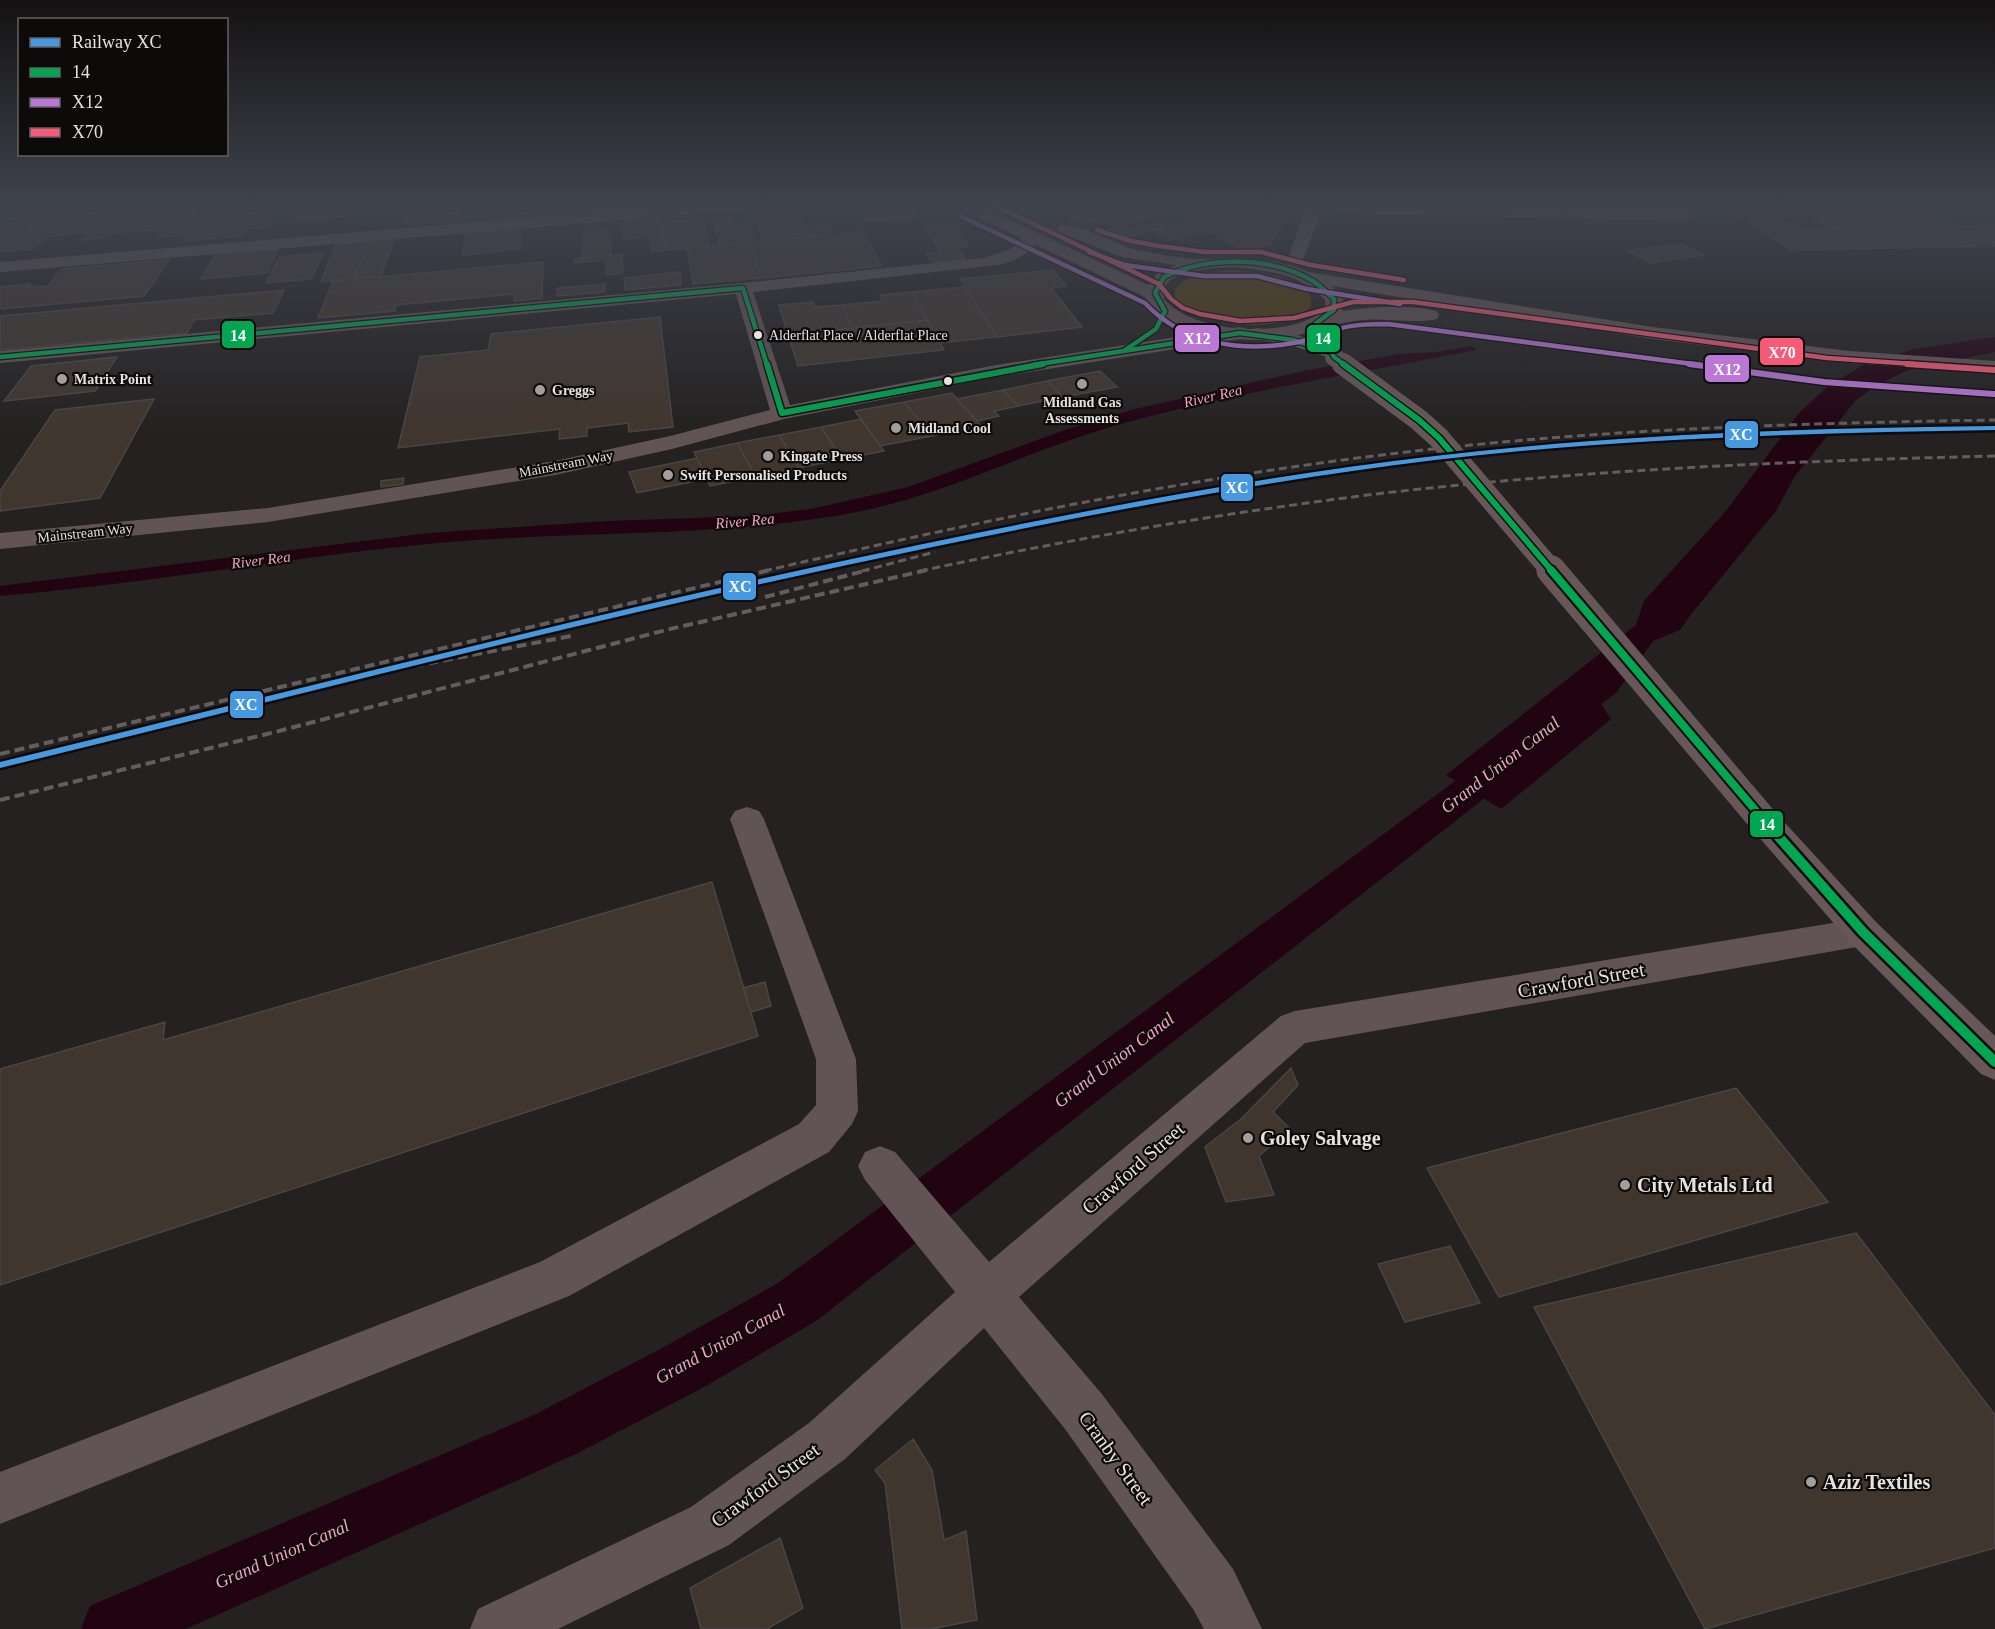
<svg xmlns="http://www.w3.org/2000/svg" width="1995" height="1629" font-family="Georgia,serif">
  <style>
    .green { fill: #563c0a }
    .water { fill: #220312 }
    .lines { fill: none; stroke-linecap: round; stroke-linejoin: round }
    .canal { fill: #220312; fill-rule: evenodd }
    .building { fill: #41362e; stroke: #484645; stroke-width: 1.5 }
    .street { fill: #625455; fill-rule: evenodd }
    .secondary { fill: #685758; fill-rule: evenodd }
    .primary { fill: #655456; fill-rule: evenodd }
    .rail-far1 { stroke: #655c5c; stroke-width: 3; stroke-dasharray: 8 4.5; stroke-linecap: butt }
    .rail { stroke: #655c5c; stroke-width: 4; stroke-dasharray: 10 5; stroke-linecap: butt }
    .secondary-bridge-far2 { stroke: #685758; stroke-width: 18 }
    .secondary-bridge-far1 { stroke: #685758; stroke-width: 22 }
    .secondary-bridge { stroke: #685758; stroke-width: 29 }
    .bus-1-far3-casing { stroke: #0d0a0a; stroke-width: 7 }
    .bus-1-far2-casing { stroke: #0d0a0a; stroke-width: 9 }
    .bus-1-far1-casing { stroke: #0d0a0a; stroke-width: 12 }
    .bus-1-casing { stroke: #0d0a0a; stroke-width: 15 }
    .bus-2-far1-casing { stroke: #0d0a0a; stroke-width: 7 }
    .bus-2-casing { stroke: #0d0a0a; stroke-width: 9 }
    .bus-3-far1-casing { stroke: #0d0a0a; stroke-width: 7 }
    .bus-3-casing { stroke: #0d0a0a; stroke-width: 9 }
    .bus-1-far3 { stroke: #00a651; stroke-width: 4.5 }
    .bus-1-far2 { stroke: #00a651; stroke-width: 6 }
    .bus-1-far1 { stroke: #00a651; stroke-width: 8 }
    .bus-1 { stroke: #00a651; stroke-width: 10 }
    .bus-2-far1 { stroke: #ba77d6; stroke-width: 4.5 }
    .bus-2 { stroke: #ba77d6; stroke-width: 6 }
    .bus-3-far1 { stroke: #f75a77; stroke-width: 4.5 }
    .bus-3 { stroke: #f75a77; stroke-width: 6 }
    .rail-1-casing { stroke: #0d0a0a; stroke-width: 5 }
    .rail-1 { fill: #4699e1; fill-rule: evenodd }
    .bus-dot { fill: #e6e2e1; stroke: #0d0a0a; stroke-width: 2 }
    .poi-dot { fill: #a29e9d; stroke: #0d0a0a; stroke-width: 2 }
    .labels { text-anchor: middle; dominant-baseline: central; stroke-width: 4.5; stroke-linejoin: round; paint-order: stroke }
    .bus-label { font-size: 14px; fill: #e6e2e1; stroke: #0d0a0a; text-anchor: start }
    .far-poi-label { font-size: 14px; font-weight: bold; fill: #e6e2e1; stroke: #0d0a0a; text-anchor: start }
    .far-street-label { font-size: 14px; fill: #e6e2e1; stroke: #0d0a0a }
    .far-water-label { font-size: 15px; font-style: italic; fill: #f9a0c6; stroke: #0d0a0a }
    .water-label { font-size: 18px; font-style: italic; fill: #f9a0c6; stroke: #0d0a0a }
    .near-street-label { font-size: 20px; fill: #e6e2e1; stroke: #0d0a0a }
    .near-poi-label { font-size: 20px; font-weight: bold; fill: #e6e2e1; stroke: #0d0a0a; text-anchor: start }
    .line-badge { stroke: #0d0a0a; stroke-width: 2 }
    .badge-label { font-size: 16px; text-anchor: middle; font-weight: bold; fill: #fff }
  </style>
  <rect width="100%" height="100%" fill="#242120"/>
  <!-- green -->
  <path class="green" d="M 1234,270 C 1261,272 1293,275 1311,297 L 1311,306 C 1282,337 1203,327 1175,298 L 1175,289 C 1190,272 1212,272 1234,270 Z"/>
  <!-- water -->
  <path class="water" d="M 1995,337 L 1995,352 L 1908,370 L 1877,385 L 1856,400 L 1795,476 L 1776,511 L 1692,613 L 1680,630 L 1653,641 L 1616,693 L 1601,704 L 1611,719 L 1501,809 L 1446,775 L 1636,625 L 1644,601 L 1726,511 L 1799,413 L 1827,387 L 1865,364 L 1914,349 Z
    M 1471,346 L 1477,350 C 1354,374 1228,393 1107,428 C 1023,453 944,495 857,512 C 715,539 571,530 428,544 C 285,558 143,584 0,596 L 0,586 L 429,533 L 607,521 L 752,516 L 811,509 L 908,487 L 1065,430 L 1135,409 L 1303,371 L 1400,354 L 1436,352 Z"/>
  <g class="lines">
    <!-- canal -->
    <path class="canal" d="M 1510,747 L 1523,750 L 1528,759 L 1523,768 L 816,1321 L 706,1386 L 576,1454 L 186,1629 L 81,1629 L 90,1606 L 536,1414 L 666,1346 L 778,1283 L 1497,750 Z"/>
  </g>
  <!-- building -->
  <path class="building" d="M 301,205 L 353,205 L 349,216 L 294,220 Z
    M 858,205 L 910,205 L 918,217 L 867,221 Z
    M 1050,205 L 1138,205 L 1082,222 L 1046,207 Z
    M 1188,205 L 1293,205 L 1270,245 L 1245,251 L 1169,209 Z
    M 1544,205 L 1595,205 L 1598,209 L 1547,208 Z
    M 1601,205 L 1647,205 L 1653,210 L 1605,209 Z
    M 1723,205 L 1752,205 L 1764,214 L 1752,214 L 1756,217 L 1738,217 Z
    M 1765,205 L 1995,205 L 1995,207 L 1924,208 L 1955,225 L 1832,228 L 1804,211 L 1771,212 Z
    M 201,206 L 193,215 L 172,217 L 180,207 Z
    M 571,206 L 571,208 L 602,206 L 602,210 L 503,219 L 504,214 L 550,212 L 550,208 Z
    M 796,206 L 804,228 L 828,226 L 832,235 L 763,241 L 753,210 Z
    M 1135,206 L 1172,210 L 1128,223 L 1082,222 Z
    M 180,207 L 162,229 L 112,233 L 133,210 Z
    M 133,210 L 108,238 L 83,240 L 89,233 L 46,236 L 33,249 L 9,251 L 44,216 Z
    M 275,211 L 265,228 L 245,229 L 240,236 L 184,241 L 189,234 L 157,237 L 170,219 Z
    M 460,212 L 460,220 L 404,225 L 406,217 Z
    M 44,216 L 9,251 L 0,251 L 0,224 L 5,219 Z
    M 660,217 L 665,250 L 652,251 L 650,237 L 623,240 L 621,220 Z
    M 731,217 L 733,224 L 749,222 L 756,242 L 720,245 L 713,219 Z
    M 703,219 L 709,246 L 665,250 L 661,223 Z
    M 1158,223 L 1165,226 L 1119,240 L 1099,232 L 1122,225 L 1132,229 Z
    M 1194,223 L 1211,232 L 1170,240 L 1154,230 Z
    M 1751,223 L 1787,223 L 1798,229 L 1995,225 L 1995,246 L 1790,250 Z
    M 955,225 L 969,246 L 958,247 L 966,259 L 931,262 L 926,253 L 940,252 L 925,227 Z
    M 522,228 L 521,249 L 491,252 L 494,231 Z
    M 610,230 L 611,255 L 583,258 L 583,233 Z
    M 494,231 L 491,252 L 462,255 L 466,234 Z
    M 864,232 L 881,266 L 761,278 L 751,242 Z
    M 394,239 L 381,276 L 354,279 L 369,241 Z
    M 369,241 L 354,279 L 321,282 L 336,244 Z
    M 751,242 L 761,278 L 693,284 L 687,248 Z
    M 1681,244 L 1704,255 L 1651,263 L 1628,251 Z
    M 278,249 L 267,273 L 201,279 L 215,254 Z
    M 323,253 L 311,279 L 266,283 L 279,257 Z
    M 622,254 L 623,273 L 606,275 L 606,260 L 574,263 L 574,259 Z
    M 169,260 L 144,296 L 0,309 L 0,287 L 31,284 L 27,287 L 48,286 L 62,269 Z
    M 543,262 L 542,298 L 514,301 L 514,294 L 396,305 L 395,311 L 318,318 L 333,281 Z
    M 1053,270 L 1066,286 L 1051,288 L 1082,327 L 997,337 L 960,279 Z
    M 680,272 L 681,285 L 625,290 L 624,278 Z
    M 605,284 L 605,292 L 557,296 L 557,288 Z
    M 965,287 L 997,337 L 940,343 L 912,292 Z
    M 284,290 L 273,313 L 194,320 L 187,333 L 0,350 L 0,316 Z
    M 912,292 L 927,320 L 852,328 L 843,305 L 883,301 L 880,295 Z
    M 813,302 L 814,307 L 843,305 L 852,328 L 788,335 L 779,305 Z
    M 660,317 L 673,427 L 629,432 L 628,423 L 587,428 L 587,436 L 559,439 L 560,429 L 398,448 L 420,357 L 488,350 L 491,334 Z
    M 927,320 L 944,350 L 798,366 L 788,335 Z
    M 117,357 L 95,391 L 4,401 L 31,366 Z
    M 1100,371 L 1117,387 L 1063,397 L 1047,381 Z
    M 1047,381 L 1063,397 L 1018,406 L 1003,390 Z
    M 1003,390 L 1018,406 L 994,411 L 999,416 L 977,421 L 957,399 Z
    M 952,393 L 981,426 L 932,436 L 904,402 Z
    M 154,399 L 100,498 L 0,511 L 0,491 L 55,410 Z
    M 904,402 L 932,436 L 880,446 L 855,411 Z
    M 861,419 L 884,451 L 842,459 L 821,427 Z
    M 821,427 L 842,459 L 799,468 L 779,435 Z
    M 779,435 L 799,468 L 756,477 L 737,443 Z
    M 737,443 L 756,477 L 710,486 L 694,452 Z
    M 697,458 L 707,479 L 637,493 L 629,472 Z
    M 404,478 L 403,484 L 381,487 L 381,481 Z
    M 712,882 L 758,1036 L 0,1285 L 0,1069 L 165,1022 L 163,1040 Z
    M 765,982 L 771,1006 L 751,1012 L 743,988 Z
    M 1291,1068 L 1298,1085 L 1273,1112 L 1290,1129 L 1259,1156 L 1274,1195 L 1226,1202 L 1205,1147 L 1241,1119 Z
    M 1736,1088 L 1828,1202 L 1499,1297 L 1427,1168 Z
    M 1856,1233 L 1995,1415 L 1995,1548 L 1705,1629 L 1534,1307 Z
    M 1450,1246 L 1480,1303 L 1405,1322 L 1378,1264 Z
    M 913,1439 L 932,1470 L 944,1540 L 966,1531 L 977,1620 L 931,1629 L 902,1629 L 885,1483 L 875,1470 Z
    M 780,1538 L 803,1608 L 767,1629 L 701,1629 L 690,1588 Z"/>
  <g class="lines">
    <!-- street -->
    <path class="street" d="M 684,205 L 751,205 L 743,210 L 0,272 L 0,262 Z
      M 1307,205 L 1683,211 L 1677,205 L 1695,205 L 1700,211 L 1693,219 L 1687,221 L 1362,214 L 1322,208 L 1305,255 L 1303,259 L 1291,259 L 1289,255 Z
      M 1032,231 L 1040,236 C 1030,254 1017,261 998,265 L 753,292 L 790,405 L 996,365 L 1240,327 L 1247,329 L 1250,333 L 1247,337 L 1240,339 L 996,377 L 784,419 L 672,449 L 555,475 L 268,522 L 0,549 L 0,533 L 268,508 L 555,461 L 670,436 L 770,410 L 736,294 L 0,363 L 0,351 L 743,283 L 983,258 L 1011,249 L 1026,233 Z
      M 747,807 L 759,811 L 764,819 L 856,1059 L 858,1111 L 852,1124 L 829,1152 L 569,1296 L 0,1524 L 0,1472 L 540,1262 L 799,1124 L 816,1105 L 816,1059 L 730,819 L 735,811 Z
      M 1863,918 L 1876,922 L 1881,932 L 1876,942 L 1863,946 L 1305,1043 L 1019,1297 L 1101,1393 L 1233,1569 L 1262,1629 L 1204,1629 L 1193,1609 L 1065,1429 L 984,1328 L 845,1459 L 729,1545 L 558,1629 L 470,1629 L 478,1609 L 691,1507 L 809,1423 L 955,1292 L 865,1180 L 858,1166 L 865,1152 L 880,1146 L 895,1152 L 989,1262 L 1281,1016 L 1295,1011 Z"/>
    <!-- secondary -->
    <path class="secondary" d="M 1257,328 L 1293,334 L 1338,348 L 1341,352 L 1338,356 L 1331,358 L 1290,345 L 1250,338 L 1247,334 L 1250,330 Z
      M 1763,808 L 1775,812 L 1876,922 L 1995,1036 L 1995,1080 L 1981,1074 L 1850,942 L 1751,828 L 1746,820 L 1751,812 Z"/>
    <!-- primary -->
    <path class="primary" d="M 957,205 L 978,205 L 1148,285 L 1159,272 L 1176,265 L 1122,257 L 1059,232 L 1057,229 L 1059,226 C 1078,221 1113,244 1133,249 C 1151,253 1188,260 1206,259 C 1242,258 1274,257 1309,272 L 1653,327 L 1849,351 L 1995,361 L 1995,373 L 1849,363 L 1653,339 L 1332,286 L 1343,299 L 1342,311 C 1372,307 1407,304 1437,311 L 1439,315 L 1437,319 C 1416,324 1386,318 1363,320 C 1335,322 1311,334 1283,338 C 1246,344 1161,337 1145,297 L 960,208 ZM 1231,267 C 1265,270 1300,273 1325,300 L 1325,309 C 1292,340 1193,334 1164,299 C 1157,269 1212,269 1231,267 Z"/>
    <!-- rail-far1 -->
    <path class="rail-far1" d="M 764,571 C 991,518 1220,471 1452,447 C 1632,428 1814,423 1995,420
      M 862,571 L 935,552
      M 920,571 C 1071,539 1223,513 1376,494 C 1581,470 1788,461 1995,456"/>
    <!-- rail -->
    <path class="rail" d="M 765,597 L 868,570
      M 384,672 L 571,636
      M 0,754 L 770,570
      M 0,800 L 275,732 L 666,630 L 927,570"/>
    <!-- secondary-bridge-far2 -->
    <path class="secondary-bridge-far2" d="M 1334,357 L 1345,365"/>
    <!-- secondary-bridge-far1 -->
    <path class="secondary-bridge-far1" d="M 1343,364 L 1419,420 L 1439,438 L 1552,571"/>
    <!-- secondary-bridge -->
    <path class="secondary-bridge" d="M 1551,570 L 1763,820"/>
    <defs>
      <path id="bus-1-far3" d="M 1125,350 L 1156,329 L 1165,311 L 1155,293 L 1164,277 C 1207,256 1271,256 1313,281 C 1321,286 1327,293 1334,299 L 1334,310 L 1315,324 L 1334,357 L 1345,365
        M 0,357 L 743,288 L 767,365
        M 1033,365 L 1240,333 L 1293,340 L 1331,352"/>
      <path id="bus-1-far2" d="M 767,364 L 782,413 L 1043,364
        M 1343,364 L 1419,420 L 1439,438 L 1552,571"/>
      <path id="bus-1-far1" d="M 1551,570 L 1779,838"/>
      <path id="bus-1" d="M 1778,836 L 1863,932 L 1995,1062"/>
      <path id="bus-2-far1" d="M 960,216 L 1145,303 C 1184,345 1244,353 1299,342 C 1312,339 1325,333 1338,329 C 1355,324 1372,324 1388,324 L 1700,365
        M 1089,252 L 1125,265 L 1204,276 L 1257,276 L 1307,289 L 1400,304"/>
      <path id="bus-2" d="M 1689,364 L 1824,382 L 1994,394"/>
      <path id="bus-3-far1" d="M 994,205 L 1159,284 L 1171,299 L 1183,308 L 1200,314 L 1240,321 L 1294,318 L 1353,302 L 1413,302 L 1827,358 L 1928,365
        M 1097,230 L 1131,241 L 1159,246 L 1205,252 L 1261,252 L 1311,265 L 1404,280"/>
      <path id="bus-3" d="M 1907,364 L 1995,370"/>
    </defs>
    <!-- bus-1-far3 casing -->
    <use href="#bus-1-far3" class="bus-1-far3-casing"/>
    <!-- bus-1-far2 casing -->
    <use href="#bus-1-far2" class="bus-1-far2-casing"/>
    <!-- bus-1-far1 casing -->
    <use href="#bus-1-far1" class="bus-1-far1-casing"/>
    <!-- bus-1 casing -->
    <use href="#bus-1" class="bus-1-casing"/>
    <!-- bus-2-far1 casing -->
    <use href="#bus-2-far1" class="bus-2-far1-casing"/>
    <!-- bus-2 casing -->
    <use href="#bus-2" class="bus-2-casing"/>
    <!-- bus-3-far1 casing -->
    <use href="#bus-3-far1" class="bus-3-far1-casing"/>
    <!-- bus-3 casing -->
    <use href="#bus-3" class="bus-3-casing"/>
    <!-- bus-1-far3 -->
    <use href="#bus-1-far3" class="bus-1-far3"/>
    <!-- bus-1-far2 -->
    <use href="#bus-1-far2" class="bus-1-far2"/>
    <!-- bus-1-far1 -->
    <use href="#bus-1-far1" class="bus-1-far1"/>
    <!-- bus-1 -->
    <use href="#bus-1" class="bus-1"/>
    <!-- bus-2-far1 -->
    <use href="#bus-2-far1" class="bus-2-far1"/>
    <!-- bus-2 -->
    <use href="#bus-2" class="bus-2"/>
    <!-- bus-3-far1 -->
    <use href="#bus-3-far1" class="bus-3-far1"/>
    <!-- bus-3 -->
    <use href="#bus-3" class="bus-3"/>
    <defs>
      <path id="rail-1" d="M 1995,426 L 1995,430 C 1808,433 1621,438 1435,460 C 1263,481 1092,514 923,549 C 613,613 307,693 0,768 L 0,762 C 307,687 613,608 923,544 C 1092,509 1263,476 1435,456 C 1621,434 1808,428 1995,426 Z"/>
    </defs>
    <!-- rail-1 casing -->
    <use href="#rail-1" class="rail-1-casing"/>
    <!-- rail-1 -->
    <use href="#rail-1" class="rail-1"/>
  </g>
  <!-- sky -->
  <linearGradient id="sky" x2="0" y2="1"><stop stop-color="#141212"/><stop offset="0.47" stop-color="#3f434e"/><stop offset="1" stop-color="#3f434e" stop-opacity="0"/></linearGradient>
  <rect width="1995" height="433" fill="url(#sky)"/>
  <!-- markers -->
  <g class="bus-dot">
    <circle cx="758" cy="335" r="5"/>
    <circle cx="948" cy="381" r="5"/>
  </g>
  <g class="poi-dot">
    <circle cx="62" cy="379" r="6"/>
    <circle cx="1082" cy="384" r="6"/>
    <circle cx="540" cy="390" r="6"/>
    <circle cx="896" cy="428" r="6"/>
    <circle cx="768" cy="456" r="6"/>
    <circle cx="668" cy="475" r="6"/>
    <circle cx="1248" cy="1138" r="6"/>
    <circle cx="1625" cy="1185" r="6"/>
    <circle cx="1811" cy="1482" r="6"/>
  </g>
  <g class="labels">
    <!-- bus labels -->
    <g class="bus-label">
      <text x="769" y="335">Alderflat Place / Alderflat Place</text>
    </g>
    <!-- far-poi labels -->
    <g class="far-poi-label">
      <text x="74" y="379">Matrix Point</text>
      <text x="552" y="390">Greggs</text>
      <text x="1082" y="402" text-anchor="middle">Midland Gas<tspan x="1082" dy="16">Assessments</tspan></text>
      <text x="908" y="428">Midland Cool</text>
      <text x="780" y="456">Kingate Press</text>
      <text x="680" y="475">Swift Personalised Products</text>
    </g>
    <!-- far-street labels -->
    <g class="far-street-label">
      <text transform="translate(566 464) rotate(-11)">Mainstream Way</text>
      <text transform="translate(85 533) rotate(-6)">Mainstream Way</text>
    </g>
    <!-- far-water labels -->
    <g class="far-water-label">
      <text transform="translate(1213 396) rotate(-13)">River Rea</text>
      <text transform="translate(745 521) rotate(-5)">River Rea</text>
      <text transform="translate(261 560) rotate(-7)">River Rea</text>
    </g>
    <!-- water labels -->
    <g class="water-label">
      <text transform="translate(1500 765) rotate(-38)">Grand Union Canal</text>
      <text transform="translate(1114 1060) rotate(-37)">Grand Union Canal</text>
      <text transform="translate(720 1344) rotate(-29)">Grand Union Canal</text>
      <text transform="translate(282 1554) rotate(-24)">Grand Union Canal</text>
    </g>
    <!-- near-street labels -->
    <g class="near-street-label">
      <text transform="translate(1581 980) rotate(-10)">Crawford Street</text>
      <text transform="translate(1133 1168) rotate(-41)">Crawford Street</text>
      <text transform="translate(1116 1458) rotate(54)">Cranby Street</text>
      <text transform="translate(765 1485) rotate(-36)">Crawford Street</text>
    </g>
    <!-- near-poi labels -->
    <g class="near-poi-label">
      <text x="1260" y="1138">Goley Salvage</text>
      <text x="1637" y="1185">City Metals Ltd</text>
      <text x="1823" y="1482">Aziz Textiles</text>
    </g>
  </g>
  <g class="line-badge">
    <rect x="221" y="320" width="34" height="29" rx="6" fill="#00a651"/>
    <rect x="1174" y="324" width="46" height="29" rx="6" fill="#ba77d6"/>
    <rect x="1306" y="324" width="35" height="29" rx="6" fill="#00a651"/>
    <rect x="1759" y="337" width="45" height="29" rx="6" fill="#f75a77"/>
    <rect x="1704" y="354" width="46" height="29" rx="6" fill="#ba77d6"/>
    <rect x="1724" y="420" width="35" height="29" rx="6" fill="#4699e1"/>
    <rect x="1220" y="473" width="34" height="29" rx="6" fill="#4699e1"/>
    <rect x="722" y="572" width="35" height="29" rx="6" fill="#4699e1"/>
    <rect x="229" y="690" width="35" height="29" rx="6" fill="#4699e1"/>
    <rect x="1749" y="810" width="35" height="28" rx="6" fill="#00a651"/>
  </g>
  <g class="badge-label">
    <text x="238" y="341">14</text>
    <text x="1197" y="344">X12</text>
    <text x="1323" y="344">14</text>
    <text x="1782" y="358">X70</text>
    <text x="1727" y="375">X12</text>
    <text x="1741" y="440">XC</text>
    <text x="1237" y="493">XC</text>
    <text x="740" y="592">XC</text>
    <text x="246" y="710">XC</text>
    <text x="1767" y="830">14</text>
  </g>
  <!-- legend -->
  <rect x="18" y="18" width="210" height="138" fill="#0d0a0a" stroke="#646060" stroke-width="1.5"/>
  <rect x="30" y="38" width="30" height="9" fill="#4699e1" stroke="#646060" stroke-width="1.5"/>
  <text x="72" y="48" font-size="18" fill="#e6e2e1">Railway XC</text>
  <rect x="30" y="68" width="30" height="9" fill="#00a651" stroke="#646060" stroke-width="1.5"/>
  <text x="72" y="78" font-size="18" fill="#e6e2e1">14</text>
  <rect x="30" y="98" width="30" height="9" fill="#ba77d6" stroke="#646060" stroke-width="1.5"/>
  <text x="72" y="108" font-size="18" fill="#e6e2e1">X12</text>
  <rect x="30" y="128" width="30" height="9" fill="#f75a77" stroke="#646060" stroke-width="1.5"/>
  <text x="72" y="138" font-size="18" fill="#e6e2e1">X70</text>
</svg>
